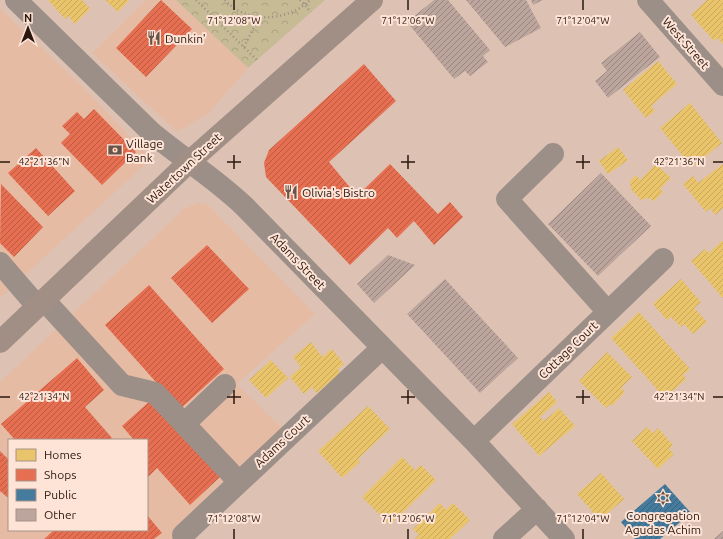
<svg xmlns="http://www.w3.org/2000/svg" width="723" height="539" font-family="Ubuntu,sans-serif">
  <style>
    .built { fill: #e6bba4; fill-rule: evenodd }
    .park { fill: url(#park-crowns) }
    .homes { fill: url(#homes-hatch) }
    .shops { fill: url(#shops-hatch) }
    .public { fill: url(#public-hatch) }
    .building { fill: url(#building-hatch) }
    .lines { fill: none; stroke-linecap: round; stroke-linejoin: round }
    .path { stroke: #9a8c84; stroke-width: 2.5; stroke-dasharray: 1 3; stroke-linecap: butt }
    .minor { stroke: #9c8f88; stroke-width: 22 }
    .major { stroke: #a18f86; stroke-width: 22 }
    .ticks { fill: none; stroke: #2a180e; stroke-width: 1.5 }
    .labels { text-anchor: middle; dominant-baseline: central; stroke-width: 4; stroke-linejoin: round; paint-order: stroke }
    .poi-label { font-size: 12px; fill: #2a180e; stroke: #fee4d7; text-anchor: start }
    .street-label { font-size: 12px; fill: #2a180e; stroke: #fee4d7 }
    .ticks-label { font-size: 10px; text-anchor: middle; fill: #2a180e; stroke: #fee4d7; stroke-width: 4; stroke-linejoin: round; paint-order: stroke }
  </style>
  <defs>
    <pattern id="park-crowns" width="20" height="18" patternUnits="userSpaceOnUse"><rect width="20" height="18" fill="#c7bb96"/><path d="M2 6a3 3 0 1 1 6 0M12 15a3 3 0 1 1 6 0" fill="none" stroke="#aba080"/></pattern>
    <pattern id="homes-hatch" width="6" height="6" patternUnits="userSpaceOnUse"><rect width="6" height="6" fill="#e9c46a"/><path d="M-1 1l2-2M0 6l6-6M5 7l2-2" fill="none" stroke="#c8a85b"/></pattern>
    <pattern id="shops-hatch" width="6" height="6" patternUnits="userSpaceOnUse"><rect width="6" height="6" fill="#e76f51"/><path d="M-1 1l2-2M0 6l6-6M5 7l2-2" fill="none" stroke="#bb5a42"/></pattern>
    <pattern id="public-hatch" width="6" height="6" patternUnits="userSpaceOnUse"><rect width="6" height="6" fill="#457b9d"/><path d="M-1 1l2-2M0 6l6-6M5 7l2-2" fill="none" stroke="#3a647e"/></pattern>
    <pattern id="building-hatch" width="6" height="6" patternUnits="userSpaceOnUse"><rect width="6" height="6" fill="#bba59d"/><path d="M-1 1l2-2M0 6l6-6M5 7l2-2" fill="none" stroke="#98857e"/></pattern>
  </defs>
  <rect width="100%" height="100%" fill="#ddc2b4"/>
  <!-- built -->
  <path class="built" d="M 146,0 L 176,0 L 248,68 L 209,113 L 177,132 L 92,53 Z
    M 0,9 L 80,84 L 151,159 L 0,298 Z
    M 197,203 L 207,204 L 315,314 L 237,384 L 289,435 L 178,539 L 0,539 L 0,382 L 184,209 ZM 9,440 L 147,440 L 147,530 L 9,530 Z"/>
  <!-- park -->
  <path class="park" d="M 176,0 L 325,0 L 248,68 Z"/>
  <!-- homes -->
  <path class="homes" d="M 48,0 L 82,0 L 90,9 L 75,24 L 68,16 L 65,19 Z
    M 105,0 L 129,0 L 118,12 Z
    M 707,0 L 723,0 L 723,44 L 718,38 L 714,41 L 691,15 Z
    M 658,61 L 677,84 L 651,106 L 655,111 L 646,118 L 623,90 Z
    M 690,103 L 722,143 L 692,167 L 660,128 Z
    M 618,147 L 628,160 L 608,174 L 599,161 Z
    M 656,164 L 671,178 L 660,189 L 663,192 L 654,201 L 649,198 L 641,200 L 631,189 L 630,181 L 636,175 L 640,180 Z
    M 723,164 L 723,208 L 715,215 L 710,208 L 706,212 L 683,184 L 693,176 L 698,183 Z
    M 722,241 L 723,242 L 723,298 L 691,261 L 705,249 L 709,253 Z
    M 681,279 L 701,302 L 694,308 L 707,322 L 693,334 L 684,324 L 681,327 L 671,317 L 667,320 L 653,304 Z
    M 639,312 L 690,369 L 683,375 L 686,379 L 665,398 L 611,338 Z
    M 311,342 L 322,357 L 332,349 L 344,364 L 338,369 L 340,373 L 317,393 L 312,387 L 304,394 L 290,377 L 301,367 L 293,357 Z
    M 607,352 L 632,377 L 621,388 L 625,392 L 612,406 L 610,404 L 606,408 L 579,381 Z
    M 271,360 L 288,378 L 266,398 L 249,380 Z
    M 549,392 L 557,402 L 540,417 L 544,421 L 559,408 L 575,426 L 539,456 L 512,424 Z
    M 368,406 L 390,429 L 358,459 L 360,462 L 342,478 L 318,451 Z
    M 647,427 L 653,433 L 658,428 L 673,445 L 669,449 L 674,454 L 658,469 L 632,441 Z
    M 402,457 L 415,470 L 421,465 L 436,480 L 390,525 L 362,497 Z
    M 601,473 L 624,499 L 600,520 L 577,494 Z
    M 440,503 L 446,510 L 453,503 L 470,520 L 450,539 L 415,539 L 419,535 L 413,529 Z"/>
  <!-- shops -->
  <path class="shops" d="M 161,0 L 192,29 L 146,77 L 116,48 Z
    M 364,64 L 396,101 L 329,162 L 357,196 L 390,164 L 438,214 L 450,202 L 463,217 L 434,245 L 414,221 L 397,238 L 388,228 L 350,265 L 266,177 L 264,163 L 269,150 Z
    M 94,109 L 136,152 L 102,185 L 61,143 L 70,134 L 62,126 L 77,112 L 84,119 Z
    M 36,148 L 75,191 L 48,216 L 8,173 Z
    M 1,184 L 43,227 L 14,257 L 0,243 Z
    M 207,245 L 249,289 L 212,323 L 171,278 Z
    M 149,285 L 224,369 L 180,409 L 105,325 Z
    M 77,358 L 104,390 L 85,407 L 112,438 L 110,440 L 15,440 L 1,424 Z
    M 151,400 L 220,477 L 190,505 L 157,468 L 147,478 L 147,440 L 134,440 L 122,426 Z
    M 0,451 L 9,460 L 9,496 L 7,497 L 0,491 Z
    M 147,515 L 162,533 L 154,539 L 44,539 L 54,530 L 147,530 Z"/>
  <!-- public -->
  <path class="public" d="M 665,484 L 691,513 L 660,539 L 635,539 L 621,522 Z"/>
  <!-- building -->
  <path class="building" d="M 434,0 L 448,0 L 490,50 L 483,56 L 488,62 L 470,76 L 465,71 L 454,79 L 407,22 Z
    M 466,0 L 526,0 L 541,28 L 505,47 Z
    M 531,0 L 543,0 L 533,5 Z
    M 640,32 L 660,57 L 608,98 L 595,81 L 607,71 L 601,63 Z
    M 601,173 L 651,226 L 598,276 L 548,224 Z
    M 388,255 L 415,265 L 374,303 L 357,284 Z
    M 445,279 L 518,358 L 480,393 L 407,314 Z
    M 723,531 L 723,539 L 714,539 Z"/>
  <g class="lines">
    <!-- path -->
    <path class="path" d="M 196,0 L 257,60
      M 225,0 C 246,24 288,22 310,0
      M 300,0 L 311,12
      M 244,47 L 259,17"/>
    <!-- minor -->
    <path class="minor" d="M 16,0 L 152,133 C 182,158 216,179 244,206 L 474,441 L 564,539
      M 648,0 L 723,85
      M 553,154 L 507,199 L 608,312
      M 0,263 L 37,306
      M 44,300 L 122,385 L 155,393 L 239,482
      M 184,424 L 225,385
      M 474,441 L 663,259
      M 183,535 L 382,348
      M 504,539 L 537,509"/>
    <!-- major -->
    <path class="major" d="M 0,342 L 189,162 L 372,0"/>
  </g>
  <!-- ticks -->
  <path class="ticks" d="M 234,0 L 234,10M 408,0 L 408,10M 583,0 L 583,10M 234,155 L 234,169M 408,155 L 408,169M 583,155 L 583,169M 0,162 L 10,162M 227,162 L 241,162M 401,162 L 415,162M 576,162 L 590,162M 713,162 L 723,162M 234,390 L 234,404M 408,390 L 408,404M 583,390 L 583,404M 0,397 L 10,397M 227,397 L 241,397M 401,397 L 415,397M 576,397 L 590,397M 713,397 L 723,397M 234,529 L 234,539M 408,529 L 408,539M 583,529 L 583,539"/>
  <!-- icons -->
  <defs>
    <symbol id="restaurant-bare" viewBox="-9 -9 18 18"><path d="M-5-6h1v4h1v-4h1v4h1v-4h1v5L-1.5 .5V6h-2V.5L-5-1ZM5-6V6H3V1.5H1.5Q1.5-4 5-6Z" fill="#695448" stroke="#fee4d7" stroke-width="2.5" paint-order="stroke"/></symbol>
    <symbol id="bank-bare" viewBox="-9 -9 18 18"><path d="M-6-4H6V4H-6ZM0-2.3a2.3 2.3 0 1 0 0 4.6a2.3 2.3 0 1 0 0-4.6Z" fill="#695448" stroke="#fee4d7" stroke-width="2.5" paint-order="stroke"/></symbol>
    <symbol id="synagogue-bare" viewBox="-9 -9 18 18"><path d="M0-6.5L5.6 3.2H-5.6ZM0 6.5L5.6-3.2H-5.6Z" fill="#695448" stroke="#fee4d7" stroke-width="2.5" paint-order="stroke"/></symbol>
  </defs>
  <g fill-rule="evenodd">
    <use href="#restaurant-bare" x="144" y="28" width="20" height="20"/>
    <use href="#bank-bare" x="105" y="140" width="20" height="20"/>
    <use href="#restaurant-bare" x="281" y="182" width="20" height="20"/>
    <use href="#synagogue-bare" x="653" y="488" width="20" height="20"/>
  </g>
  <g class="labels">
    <!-- poi labels -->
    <g class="poi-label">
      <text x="165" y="38">Dunkin'</text>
      <text x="126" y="143">Village<tspan x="126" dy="14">Bank</tspan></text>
      <text x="302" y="192">Olivia's Bistro</text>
      <text x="663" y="515" text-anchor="middle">Congregation<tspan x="663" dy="14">Agudas Achim</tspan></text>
    </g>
    <!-- street labels -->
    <g class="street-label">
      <text transform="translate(686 43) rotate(49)">West Street</text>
      <text transform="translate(184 168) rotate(-43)">Watertown Street</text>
      <text transform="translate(298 261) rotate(46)">Adams Street</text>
      <text transform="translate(568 350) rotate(-44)">Cottage Court</text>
      <text transform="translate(282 441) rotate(-43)">Adams Court</text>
    </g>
  </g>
  <g class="ticks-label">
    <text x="234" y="24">71°12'08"W</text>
    <text x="408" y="24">71°12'06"W</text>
    <text x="583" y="24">71°12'04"W</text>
    <text x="44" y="165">42°21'36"N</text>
    <text x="679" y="165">42°21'36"N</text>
    <text x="44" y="400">42°21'34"N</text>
    <text x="679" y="400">42°21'34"N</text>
    <text x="234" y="522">71°12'08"W</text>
    <text x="408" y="522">71°12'06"W</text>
    <text x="583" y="522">71°12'04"W</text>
  </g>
  <!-- legend -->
  <rect x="8" y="439" width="140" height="92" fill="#fee4d7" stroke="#a99287"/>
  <rect x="16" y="449" width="20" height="12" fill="#e9c46a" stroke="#a99287"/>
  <text x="44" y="459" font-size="12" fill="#2a180e">Homes</text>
  <rect x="16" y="469" width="20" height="12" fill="#e76f51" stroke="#a99287"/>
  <text x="44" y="479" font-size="12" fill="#2a180e">Shops</text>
  <rect x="16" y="489" width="20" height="12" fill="#457b9d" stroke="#a99287"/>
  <text x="44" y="499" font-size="12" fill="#2a180e">Public</text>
  <rect x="16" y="509" width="20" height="12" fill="#bba59d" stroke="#a99287"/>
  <text x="44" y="519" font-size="12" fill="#2a180e">Other</text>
  <!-- north arrow -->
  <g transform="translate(28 28)" stroke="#fee4d7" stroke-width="3" paint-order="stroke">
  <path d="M0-3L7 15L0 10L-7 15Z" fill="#2a180e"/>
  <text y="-6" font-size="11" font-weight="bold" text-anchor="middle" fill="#2a180e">N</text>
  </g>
</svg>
